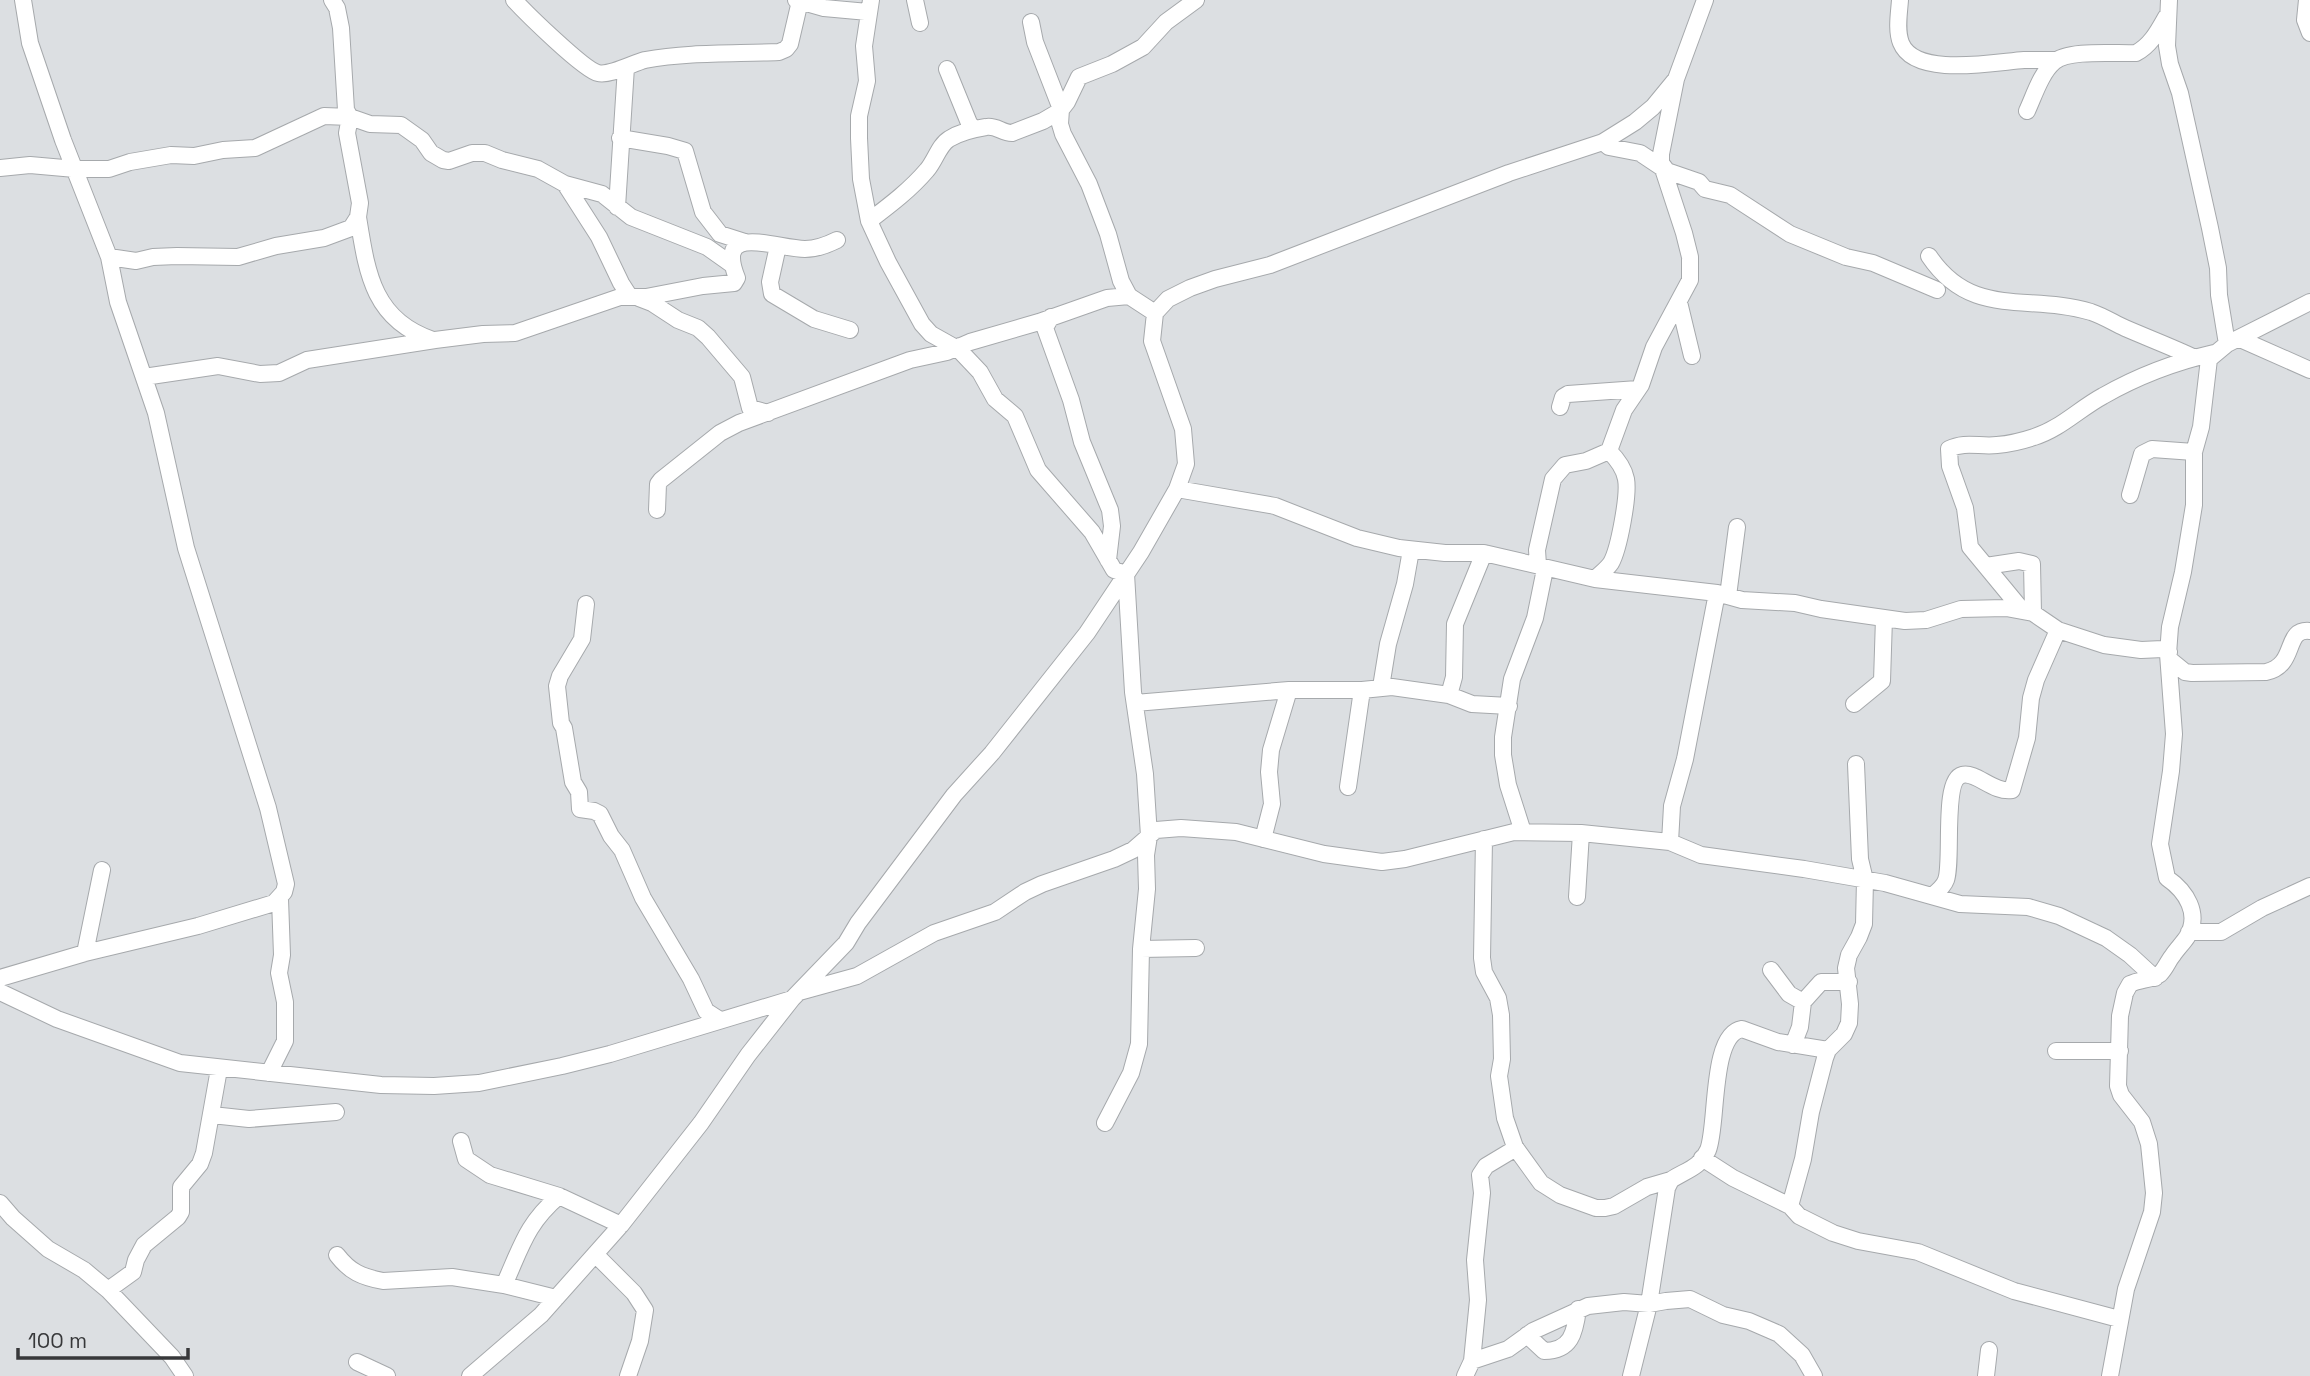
<svg xmlns="http://www.w3.org/2000/svg" width="2310" height="1376" font-family="'Space Grotesk',sans-serif">
  <style>
    .lines { fill: none; stroke-linecap: round; stroke-linejoin: round }
    .minor-casing { stroke: #a6a9ac; stroke-width: 18 }
    .minor { stroke: #fff; stroke-width: 16 }
  </style>
  <rect width="100%" height="100%" fill="#dcdfe2"/>
  <g class="lines">
    <defs>
      <path id="minor" d="M 514,0 C 526,13 584,70 598,73 C 610,76 633,63 645,60 C 688,52 735,54 779,52 L 786,49 L 790,44 L 800,1
        M 796,0 L 824,8 L 868,12
        M 871,0 L 864,46 L 867,81 L 859,116 L 859,138 L 861,179 L 869,221 L 888,262 L 922,324 L 931,334 L 956,348
        M 915,0 L 920,23
        M 1900,0 C 1899,14 1896,30 1901,43 C 1915,78 1995,62 2024,60 C 2035,60 2046,60 2056,60
        M 2169,0 L 2167,46 L 2170,64 L 2180,93 L 2210,228 L 2218,268 L 2219,295 L 2227,344
        M 2307,0 L 2305,20 L 2310,33
        M 1031,22 L 1035,42 L 1061,109 L 1060,124 L 1063,134 L 1089,184 L 1108,234 L 1121,281 L 1129,296
        M 947,69 L 969,123 L 974,129
        M 2027,111 C 2034,96 2041,73 2054,62 C 2068,49 2117,54 2136,53 C 2151,45 2158,31 2166,17
        M 620,138 L 668,146 L 685,151 L 703,212 L 720,234 L 745,242
        M 1603,142 L 1609,147 L 1640,153 L 1667,171 L 1699,182 L 1705,189 L 1730,195 L 1790,234 L 1846,257 L 1873,263 L 1937,290
        M 0,168 L 30,165 L 75,169 L 109,169 L 130,162 L 171,155 L 194,156 L 223,150 L 255,148 L 324,116 L 350,117 L 370,124 L 401,125 L 422,140 L 431,153 L 443,160 L 449,161 L 472,153 L 485,153 L 502,160 L 538,169 L 565,184 L 602,194 L 631,217 L 707,247 L 731,264
        M 1667,171 L 1661,163 L 1661,154 L 1676,79
        M 565,184 L 599,237 L 621,283 L 630,297
        M 617,207 L 626,67
        M 358,217 C 367,273 373,320 433,340
        M 869,221 C 890,205 910,190 927,170 C 935,161 939,145 949,139 C 960,132 973,129 986,127 C 996,125 1002,133 1012,133 L 1043,121 L 1060,111 L 1067,102 L 1079,77 L 1112,64 L 1143,47 L 1166,22 L 1196,0
        M 778,246 L 770,282 L 772,294 L 814,319 L 850,330
        M 1929,256 C 1972,320 2029,293 2091,312 C 2103,316 2114,323 2125,328 C 2148,338 2172,347 2195,358
        M 109,257 L 136,261 L 153,257 L 177,256 L 238,257 L 276,246 L 324,238 L 351,228 L 358,217 L 360,203 L 347,133 L 350,117 L 346,110 L 341,28 L 337,8 L 332,0
        M 639,298 L 652,303 L 678,320 L 698,328 L 708,337 L 742,377 L 750,408 L 768,413
        M 1679,302 L 1692,356
        M 1051,317 L 1045,328 L 1071,400 L 1082,442 L 1110,510 L 1112,526 L 1108,560
        M 2240,339 L 2310,370
        M 960,346 L 962,353 L 980,372 L 995,399 L 1015,416 L 1038,470 L 1092,532 L 1114,570 L 1126,574 L 1133,692 L 1145,774 L 1149,836 L 1146,855 L 1147,889 L 1141,949 L 1139,1044 L 1131,1073 L 1105,1123
        M 144,377 L 218,366 L 260,374 L 279,373 L 307,360 L 435,340 L 483,334 L 515,333 L 620,297 L 646,297 L 703,286 L 734,283 L 737,278 C 714,221 776,249 805,249 C 816,249 827,245 837,240
        M 1560,407 L 1563,397 L 1568,394 L 1638,389
        M 1609,451 L 1624,410 L 1641,385 L 1654,347 L 1690,280 L 1690,257 L 1684,233 L 1663,169
        M 1177,489 L 1275,506 L 1357,538 L 1399,548 L 1445,553 L 1484,553 L 1595,579 L 1717,593 L 1742,600 L 1795,603 L 1821,609 L 1905,621 L 1926,620 L 1961,609 L 2006,608 L 2033,613 L 2058,630 L 2104,645 L 2141,650 L 2163,649 L 2169,652
        M 2130,495 L 2142,454 L 2152,449 L 2194,452
        M 657,510 L 658,484 L 661,480 L 720,433 L 739,423 L 910,360 L 947,352 L 970,342 L 1039,322 L 1107,298 L 1129,296 L 1155,313
        M 1538,565 L 1537,550 L 1553,479 L 1565,465 L 1586,461 L 1609,451
        M 1986,566 L 2019,561 L 2032,564 L 2033,613
        M 1595,579 C 1600,574 1607,569 1611,563 C 1619,549 1629,495 1626,479 C 1624,468 1617,459 1609,451
        M 1728,596 L 1737,527
        M 586,604 L 582,639 L 560,676 L 557,686 L 561,723 L 564,728 L 573,782 L 579,792 L 580,809 L 594,811 L 600,814 L 611,836 L 622,850 L 643,898 L 691,979 L 706,1011 L 720,1020
        M 2022,610 L 1970,547 L 1965,508 L 1950,466 L 1949,449 C 1965,441 1980,447 1997,445 C 2009,444 2022,441 2034,437 C 2060,429 2079,409 2103,396 C 2138,376 2175,362 2214,353
        M 2169,659 L 2185,672 L 2192,673 L 2266,672 C 2298,665 2283,628 2310,631
        M 1381,687 L 1388,644 L 1405,584 L 1411,550
        M 1449,695 L 1454,677 L 1455,624 L 1484,553
        M 1135,703 L 1289,690 L 1362,690 L 1392,687 L 1449,695 L 1472,704 L 1509,706
        M 1854,704 L 1882,681 L 1884,618
        M 1348,787 L 1362,690
        M 1523,832 L 1508,785 L 1503,755 L 1503,737 L 1512,679 L 1535,618 L 1545,569
        M 1263,839 L 1272,804 L 1269,772 L 1271,750 L 1289,690
        M 1484,839 L 1482,958 L 1484,972 L 1498,998 L 1501,1015 L 1502,1059 L 1499,1076 L 1505,1118 L 1515,1147 L 1541,1183 L 1560,1195 L 1596,1208 L 1605,1208 L 1614,1206 L 1647,1187 L 1671,1180
        M 1670,842 L 1672,806 L 1685,759 L 1717,593
        M 1932,896 C 1937,892 1944,886 1946,880 C 1953,862 1942,780 1962,775 C 1976,771 1993,793 2012,790 L 2027,738 L 2031,698 L 2036,680 L 2058,630
        M 1577,897 L 1581,833
        M 2189,932 L 2221,932 L 2262,908 L 2310,886
        M 1141,949 L 1196,948
        M 85,953 L 102,870
        M 1771,970 L 1789,994 L 1803,1002 L 1800,1027 L 1793,1045
        M 0,978 L 85,953 L 198,926 L 274,903 L 284,892 L 286,884 L 268,808 L 186,548 L 156,413 L 118,302 L 109,257 L 63,140 L 30,43 L 23,0
        M 0,992 L 57,1019 L 180,1063 L 381,1085 L 434,1086 L 479,1083 L 562,1066 L 610,1054 L 792,999
        M 799,992 L 857,976 L 934,933 L 995,912 L 1025,892 L 1042,884 L 1114,859 L 1133,850 L 1156,830 L 1181,828 L 1236,832 L 1324,854 L 1382,862 L 1405,859 L 1514,832 L 1581,833 L 1670,842 L 1701,855 L 1804,869 L 1885,883 L 1960,904 L 2028,907 L 2059,916 L 2106,938 L 2130,955 L 2155,978
        M 1803,1002 L 1821,982 L 1849,982
        M 2056,1051 L 2120,1051
        M 269,1073 L 285,1041 L 285,1002 L 279,973 L 282,955 L 280,899
        M 212,1115 L 249,1119 L 336,1112
        M 461,1141 L 466,1159 L 490,1175 L 559,1196 L 621,1225
        M 1702,1158 L 1733,1178 L 1790,1206 L 1799,1216 L 1833,1233 L 1858,1241 L 1918,1252 L 2014,1291 L 2119,1319
        M 0,1203 L 13,1218 L 48,1249 L 84,1270 L 108,1290 L 172,1357 L 185,1376
        M 1790,1206 L 1803,1159 L 1811,1112 L 1825,1058 L 1828,1050 L 1844,1034 L 1849,1023 L 1850,1004 L 1846,968 L 1849,955 L 1859,937 L 1864,924 L 1865,880 L 1860,859 L 1856,764
        M 337,1255 C 350,1272 362,1277 383,1281 L 452,1277 L 504,1285 L 556,1298
        M 596,1255 L 634,1293 L 645,1310 L 640,1341 L 628,1376
        M 504,1285 C 521,1248 526,1224 559,1196
        M 108,1290 L 133,1272 L 136,1260 L 144,1245 L 178,1217 L 181,1212 L 181,1187 L 200,1164 L 204,1153 L 219,1069
        M 1527,1335 L 1544,1351 C 1571,1351 1575,1333 1578,1309
        M 1472,1361 L 1508,1349 L 1533,1331 L 1588,1306 L 1624,1302 L 1649,1304 L 1666,1301 L 1690,1299 L 1723,1315 L 1749,1321 L 1779,1334 L 1802,1355 L 1814,1376
        M 357,1362 L 387,1376
        M 470,1376 L 541,1315 L 621,1225 L 701,1123 L 748,1055 L 792,999 L 846,943 L 858,923 L 954,795 L 992,753 L 1087,633 L 1141,552 L 1177,489 L 1186,464 L 1183,429 L 1152,341 L 1155,313 L 1168,299 L 1190,288 L 1215,279 L 1270,265 L 1509,173 L 1603,142 L 1635,122 L 1653,107 L 1676,79 L 1705,0
        M 1465,1376 L 1472,1361 L 1478,1300 L 1475,1260 L 1482,1193 L 1480,1175 L 1486,1166 L 1516,1148
        M 1631,1376 L 1649,1304 L 1667,1188 L 1671,1180 C 1686,1170 1700,1168 1708,1150 C 1718,1126 1710,1034 1742,1029 L 1778,1042 L 1828,1050
        M 1986,1376 L 1989,1350
        M 2110,1376 L 2126,1289 L 2152,1212 L 2154,1193 L 2149,1144 L 2142,1122 L 2121,1095 L 2118,1086 L 2120,1016 L 2125,993 L 2130,984 C 2140,979 2152,980 2160,974 C 2166,968 2168,961 2173,955 C 2177,949 2183,943 2187,937 C 2201,914 2186,891 2167,878 L 2160,844 L 2171,771 L 2174,734 L 2168,654 L 2170,627 L 2183,572 L 2194,505 L 2194,452 L 2201,427 L 2209,359 L 2227,344 L 2310,302"/>
    </defs>
    <!-- minor casing -->
    <use href="#minor" class="minor-casing"/>
    <!-- minor -->
    <use href="#minor" class="minor"/>
  </g>
  <!-- scale -->
  <path d="M18 1348v10h170v-10" fill="none" stroke="#37383a" stroke-width="3.5"/>
  <text x="28" y="1348" font-size="21" fill="#37383a" stroke="#dcdfe2" stroke-width="5" paint-order="stroke">100 m</text>
</svg>
